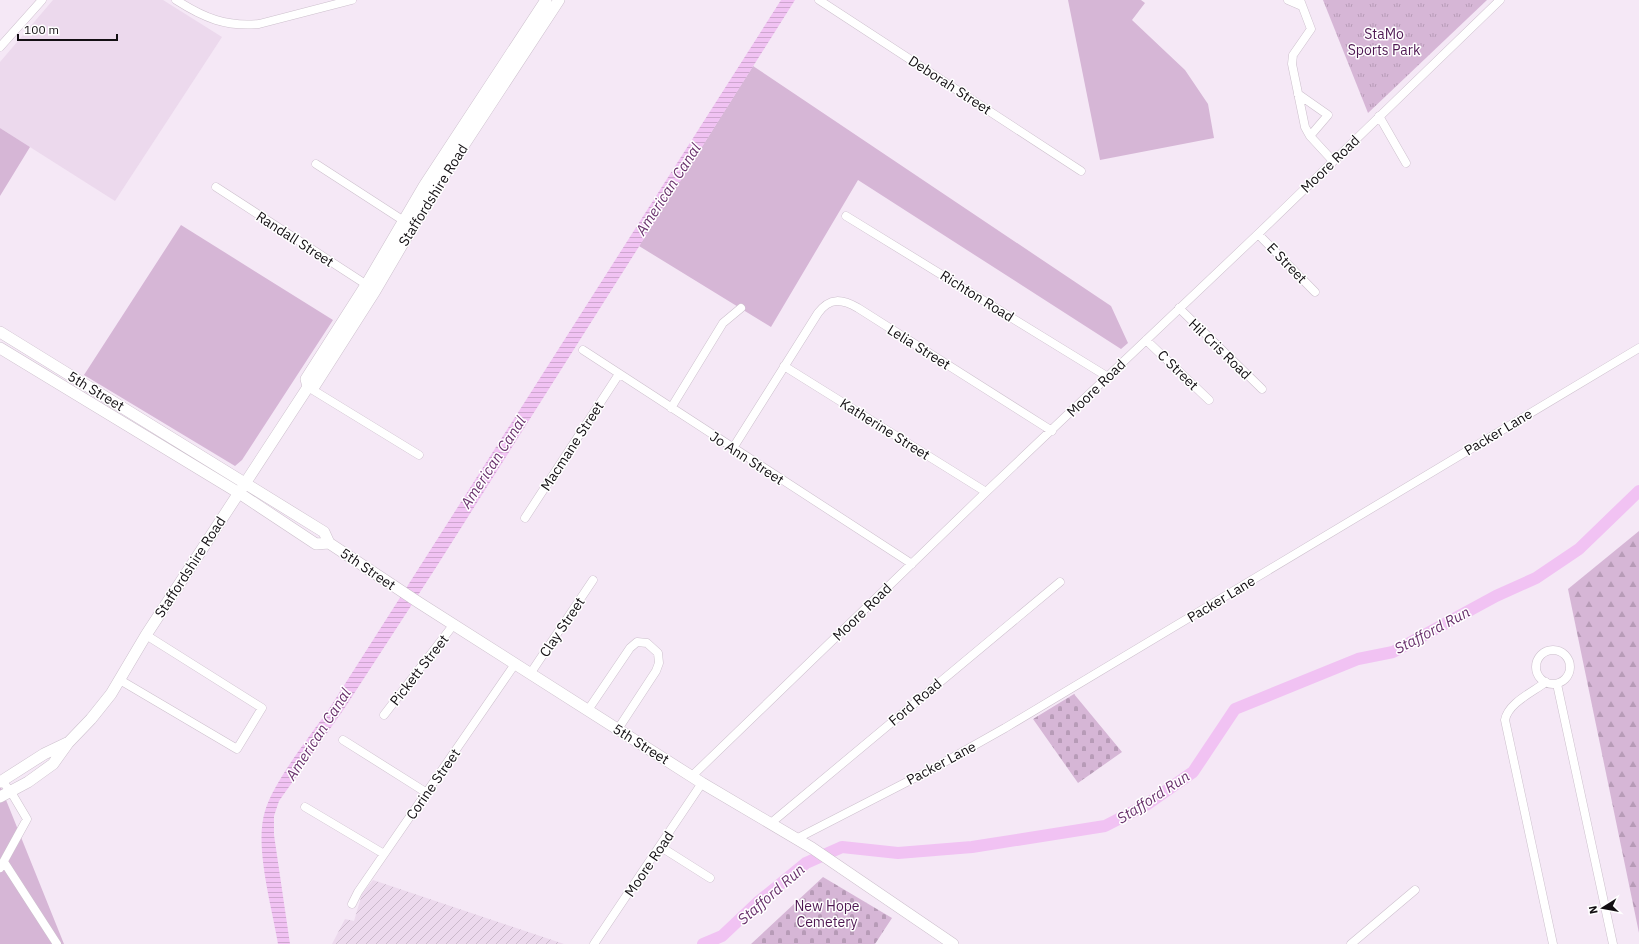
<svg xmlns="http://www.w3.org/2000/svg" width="1639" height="944" font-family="'IBM Plex Sans',sans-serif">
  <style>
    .built { fill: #ecd9ed }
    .industrial { fill: url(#industrial-furrows) }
    .grass { fill: #d6b6d6 }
    .forest { fill: url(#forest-firs) }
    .cemetery { fill: url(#cemetery-stones) }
    .park { fill: url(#park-tufts) }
    .water { fill: url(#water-rules) }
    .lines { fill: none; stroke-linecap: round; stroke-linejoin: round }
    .river { stroke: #f1c2f3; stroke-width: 12 }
    .minor-casing { stroke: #cdc0cd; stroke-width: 9 }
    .secondary-casing { stroke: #cdc0cd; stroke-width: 12 }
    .minor { stroke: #fff; stroke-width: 8 }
    .secondary { stroke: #fff; stroke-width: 11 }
    .labels { text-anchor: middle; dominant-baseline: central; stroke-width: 3; stroke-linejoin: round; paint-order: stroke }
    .park-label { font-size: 14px; fill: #4e1752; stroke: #fff }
    .street-label { font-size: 14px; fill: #130f13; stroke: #fff }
    .water-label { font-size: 15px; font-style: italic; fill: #6a326d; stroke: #fff }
  </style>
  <defs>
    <pattern id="industrial-furrows" width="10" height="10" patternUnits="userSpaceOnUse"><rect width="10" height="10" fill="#ecd9ed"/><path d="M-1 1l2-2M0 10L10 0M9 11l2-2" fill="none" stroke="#cab9ca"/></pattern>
    <pattern id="forest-firs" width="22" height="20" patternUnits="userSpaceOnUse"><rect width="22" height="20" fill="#d6b6d6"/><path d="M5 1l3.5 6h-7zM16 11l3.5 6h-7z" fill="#b79bb7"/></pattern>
    <pattern id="cemetery-stones" width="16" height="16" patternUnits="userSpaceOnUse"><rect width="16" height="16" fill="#d6b6d6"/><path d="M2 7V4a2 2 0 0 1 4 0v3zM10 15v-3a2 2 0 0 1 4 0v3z" fill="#b79bb7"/></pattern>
    <pattern id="park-tufts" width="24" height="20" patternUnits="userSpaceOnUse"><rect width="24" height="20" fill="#d6b6d6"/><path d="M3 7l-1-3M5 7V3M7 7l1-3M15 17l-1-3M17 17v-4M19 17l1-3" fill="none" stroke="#b79bb7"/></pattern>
    <pattern id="water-rules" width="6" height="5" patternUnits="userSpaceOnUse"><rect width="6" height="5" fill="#f1c2f3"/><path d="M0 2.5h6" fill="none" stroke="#cea6cf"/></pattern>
  </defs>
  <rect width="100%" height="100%" fill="#f5e8f6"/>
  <!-- built -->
  <path class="built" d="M 53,0 L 163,0 L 222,37 L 115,201 L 0,128 L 0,62 Z"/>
  <!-- industrial -->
  <path class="industrial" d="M 373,880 L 564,944 L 332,944 L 345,919 L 354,921 L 362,894 Z"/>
  <!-- grass -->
  <path class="grass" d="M 1068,0 L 1141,0 L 1145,3 L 1132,20 L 1185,70 L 1208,104 L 1214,138 L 1100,160 Z
    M 753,66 L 1111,306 L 1128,343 L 1121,349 L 858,180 L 771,327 L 639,246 Z
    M 0,128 L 30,147 L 0,196 Z
    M 181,225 L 333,320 L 242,460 L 235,466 L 84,375 Z
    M 0,785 L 64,944 L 0,944 Z"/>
  <!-- forest -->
  <path class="forest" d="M 1639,531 L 1639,933 L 1568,589 Z"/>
  <!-- cemetery -->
  <path class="cemetery" d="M 1074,694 L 1122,752 L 1078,783 L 1033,719 Z
    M 823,877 L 892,918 L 875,944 L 751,944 Z"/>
  <!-- park -->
  <path class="park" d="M 1323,0 L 1487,0 L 1368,113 Z"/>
  <!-- water -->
  <path class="water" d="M 781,0 L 795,0 L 435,569 L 344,709 L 279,801 L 274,816 L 274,835 L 290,944 L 278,944 C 272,907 254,846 265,811 C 274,781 310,736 329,709 Z"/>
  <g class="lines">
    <!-- river -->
    <path class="river" d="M 703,944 L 722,936 L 757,903 L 806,863 L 842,847 L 898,853 L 972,847 L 1105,826 L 1146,805 L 1193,772 L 1235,709 L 1358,659 L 1393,652 L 1496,596 L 1536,578 L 1579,549 L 1639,491"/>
    <defs>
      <path id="minor" d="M 176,0 C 204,18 226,27 259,24 L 352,0
        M 819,0 L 1081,171
        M 1288,0 L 1302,6
        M 1300,0 L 1311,29 L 1293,55 L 1292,64 L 1305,127 L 1310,136 L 1333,161
        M 0,47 L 42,0
        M 1298,94 L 1328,115 L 1310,136
        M 1379,116 L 1406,163
        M 316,164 L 404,221
        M 216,187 L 370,287
        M 846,216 L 1108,377
        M 1258,234 L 1315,292
        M 1179,308 L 1262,389
        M 1146,340 L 1209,400
        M 583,350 L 912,564
        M 784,366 L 986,492
        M 308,387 L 419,455
        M 671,408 L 723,323 L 741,308
        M 733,448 L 818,313 C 830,297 842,299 858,308 L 1052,431
        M 525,518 L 619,374
        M1536 667a17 17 0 1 1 34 0a17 17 0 1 1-34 0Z
        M 530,674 L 593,580
        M 120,680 L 237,749 L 262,708 L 146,635
        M 1546,682 C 1533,692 1508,703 1505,720 L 1553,944
        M 1557,684 L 1613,944
        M 588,710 L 630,648 L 637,642 L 647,643 L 658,653 L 659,663 L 656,671 L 618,729
        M 384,715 L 454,624
        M 343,740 L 427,793
        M 692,776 L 986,492 L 1258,234 L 1500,0
        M 305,807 L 384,854
        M 771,823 L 1060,582
        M 796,839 L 934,768 L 1005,728 L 1639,348
        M 661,847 L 710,878
        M 4,862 L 57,944
        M 0,868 L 27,819 L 11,792 L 2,781
        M 352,904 L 358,892 L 515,664
        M 594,944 L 702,783
        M 1351,944 L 1415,890"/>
      <path id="secondary" d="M 0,332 L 324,532 L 329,543 L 418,602 L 702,783 L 812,848 L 953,944
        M 0,348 L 239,493 L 316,544 L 329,543
        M 308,387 L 306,379 L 366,285 L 424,186 L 546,0
        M 0,782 L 44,754 L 67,743
        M 0,797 L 28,782 L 53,764 L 68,743 L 91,719 L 111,694 L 146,635 L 308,387 L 315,385 L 375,291 L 433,192 L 559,0"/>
    </defs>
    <!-- minor casing -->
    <use href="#minor" class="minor-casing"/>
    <!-- secondary casing -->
    <use href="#secondary" class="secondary-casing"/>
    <!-- minor -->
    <use href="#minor" class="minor"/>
    <!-- secondary -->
    <use href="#secondary" class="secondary"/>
  </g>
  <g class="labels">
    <!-- park labels -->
    <g class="park-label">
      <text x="1384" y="34">StaMo<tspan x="1384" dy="16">Sports Park</tspan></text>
      <text x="827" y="906">New Hope<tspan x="827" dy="16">Cemetery</tspan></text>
    </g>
    <!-- street labels -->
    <g class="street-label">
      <text transform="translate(950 85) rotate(33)">Deborah Street</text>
      <text transform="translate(1330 164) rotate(-44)">Moore Road</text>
      <text transform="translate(433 195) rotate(-58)">Staffordshire Road</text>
      <text transform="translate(295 239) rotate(33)">Randall Street</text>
      <text transform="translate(1287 263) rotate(46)">E Street</text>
      <text transform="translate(977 296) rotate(32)">Richton Road</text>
      <text transform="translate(919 347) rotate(32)">Lelia Street</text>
      <text transform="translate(1220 349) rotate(44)">Hil Cris Road</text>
      <text transform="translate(1178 370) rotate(44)">C Street</text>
      <text transform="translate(1096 388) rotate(-44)">Moore Road</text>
      <text transform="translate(96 391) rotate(31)">5th Street</text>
      <text transform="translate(885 429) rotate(32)">Katherine Street</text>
      <text transform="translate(1498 432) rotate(-31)">Packer Lane</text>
      <text transform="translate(572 446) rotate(-57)">Macmane Street</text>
      <text transform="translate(747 458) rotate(33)">Jo Ann Street</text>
      <text transform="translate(190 567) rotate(-57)">Staffordshire Road</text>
      <text transform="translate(368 569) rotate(34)">5th Street</text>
      <text transform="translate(1221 599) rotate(-31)">Packer Lane</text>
      <text transform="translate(862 612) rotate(-44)">Moore Road</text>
      <text transform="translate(562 627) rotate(-56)">Clay Street</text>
      <text transform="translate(419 670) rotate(-52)">Pickett Street</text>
      <text transform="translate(915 702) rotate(-40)">Ford Road</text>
      <text transform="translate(641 744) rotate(32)">5th Street</text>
      <text transform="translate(941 763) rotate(-28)">Packer Lane</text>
      <text transform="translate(433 784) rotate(-55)">Corine Street</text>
      <text transform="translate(649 864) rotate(-56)">Moore Road</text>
    </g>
    <!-- water labels -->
    <g class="water-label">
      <text transform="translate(668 189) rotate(-57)">American Canal</text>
      <text transform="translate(493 462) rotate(-57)">American Canal</text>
      <text transform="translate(1432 630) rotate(-28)">Stafford Run</text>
      <text transform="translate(318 734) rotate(-57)">American Canal</text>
      <text transform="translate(1153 797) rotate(-33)">Stafford Run</text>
      <text transform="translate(771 894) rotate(-41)">Stafford Run</text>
    </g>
  </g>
  <!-- north arrow -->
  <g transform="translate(1603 908) rotate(259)" stroke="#ffffff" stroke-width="3" paint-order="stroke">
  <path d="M0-3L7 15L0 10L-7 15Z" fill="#130f13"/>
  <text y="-6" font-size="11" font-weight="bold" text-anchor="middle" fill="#130f13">N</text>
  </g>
  <!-- scale -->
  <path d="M18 34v6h99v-6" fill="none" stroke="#130f13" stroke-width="2"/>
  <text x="24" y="34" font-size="12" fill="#130f13" stroke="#ffffff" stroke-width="3" paint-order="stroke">100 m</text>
</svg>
